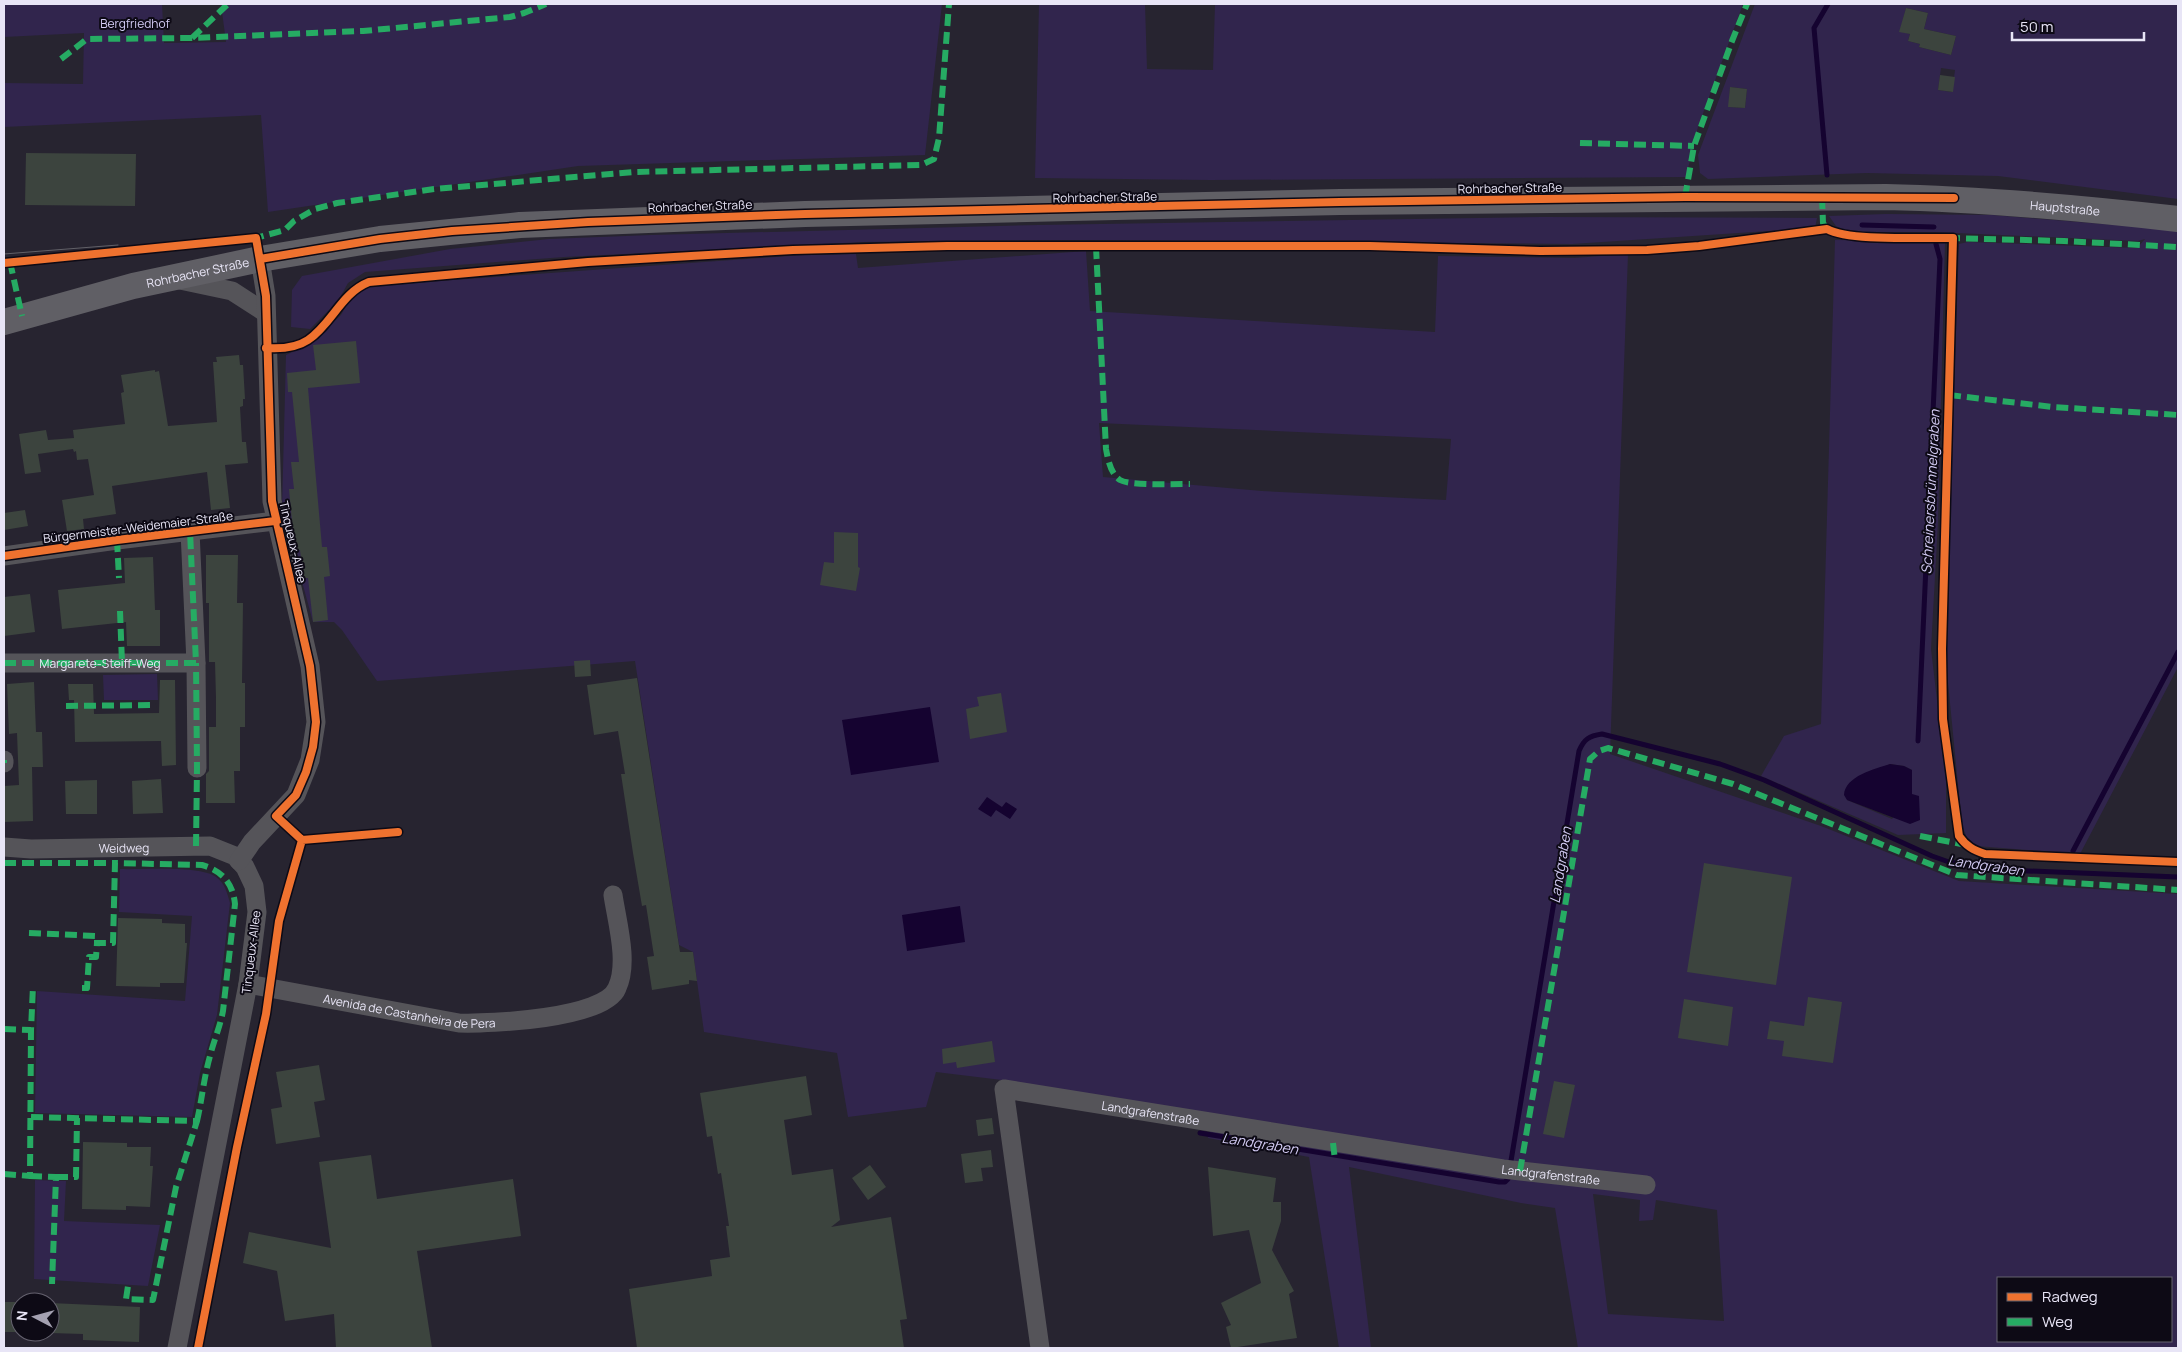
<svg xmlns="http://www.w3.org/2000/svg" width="2182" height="1352" font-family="Manrope,sans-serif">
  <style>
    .green { fill: #31254d; fill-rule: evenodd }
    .water { fill: #150330 }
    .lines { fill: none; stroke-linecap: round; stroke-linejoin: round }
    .stream { stroke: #150330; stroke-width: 5 }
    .building { fill: #3c443e }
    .street { stroke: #555459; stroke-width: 19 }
    .secondary { stroke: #605f65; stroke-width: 26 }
    .tram { stroke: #616067; stroke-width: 1 }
    .quiet { stroke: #26ab63; stroke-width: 6; stroke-dasharray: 12 6; stroke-linecap: butt }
    .cycleway-casing { stroke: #0d0a15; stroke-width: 11 }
    .cycleway { stroke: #ef722f; stroke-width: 8 }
    .labels { text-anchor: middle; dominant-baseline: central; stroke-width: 4; stroke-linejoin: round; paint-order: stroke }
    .park-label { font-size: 12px; fill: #d5cdf6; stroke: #0d0a15 }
    .street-label { font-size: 12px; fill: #e8e5f6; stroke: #0d0a15 }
    .water-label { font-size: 14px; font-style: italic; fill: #d3cbf4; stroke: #0d0a15 }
  </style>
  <rect width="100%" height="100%" fill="#272430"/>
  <!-- green -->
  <path class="green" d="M 4,4 L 162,4 L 164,43 L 226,42 L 221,4 L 942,4 L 925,155 L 578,166 L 268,212 L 261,115 L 4,127 L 4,83 L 83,84 L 84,33 L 4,37 Z
    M 1039,4 L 1145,4 L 1147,69 L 1213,70 L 1215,4 L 1743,4 L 1698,127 L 1686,177 L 1211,180 L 1035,178 Z
    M 1755,4 L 2178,4 L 2178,199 L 1998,176 L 1867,173 L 1708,179 L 1700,173 L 1698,155 ZM 1906,8 L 1928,13 L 1924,29 L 1956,36 L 1951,55 L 1919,47 L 1920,44 L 1908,41 L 1910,34 L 1900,31 ZM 1941,68 L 1955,70 L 1952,92 L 1938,90 ZM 1730,87 L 1747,89 L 1745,108 L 1729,107 Z
    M 1886,214 L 1992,215 L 2178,230 L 2178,667 L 2080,854 L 1976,846 L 1967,838 L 1962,825 L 1945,652 L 1959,244 L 1968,242 L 2137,248 L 2145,239 L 2138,241 L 1934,232 L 1848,232 L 1836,226 L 1829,216 Z
    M 1542,217 L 1817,218 L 1815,228 L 1572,244 L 1083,240 L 864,242 L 564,257 L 365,272 L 348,283 L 338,301 L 310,329 L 291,327 L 292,290 L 302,276 L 450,249 L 549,239 L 651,235 L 1039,225 Z
    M 1835,240 L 1945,241 L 1938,522 L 1931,649 L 1946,777 L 1946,833 L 1898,835 L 1761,776 L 1784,736 L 1821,724 ZM 1890,764 L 1904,766 L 1912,770 L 1912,795 L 1892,819 L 1847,800 L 1854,779 Z
    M 1086,251 L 1090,311 L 1435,332 L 1438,256 L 1574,258 L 1628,254 L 1610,754 L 1821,826 L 1959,881 L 2178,894 L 2178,1348 L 1578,1348 L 1555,1208 L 1521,1203 L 1349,1167 L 1371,1348 L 1339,1348 L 1309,1157 L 1208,1138 L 1214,1114 L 1010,1081 L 936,1072 L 926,1107 L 848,1117 L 837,1053 L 704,1032 L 693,952 L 679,945 L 635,661 L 377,681 L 342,630 L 334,622 L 313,622 L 282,508 L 286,355 L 312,343 L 341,315 L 351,297 L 368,286 L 804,255 L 856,254 L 858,268 ZM 1099,423 L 1451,439 L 1446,500 L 1262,491 L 1103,477 ZM 1593,1194 L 1640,1200 L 1639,1221 L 1653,1220 L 1656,1200 L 1717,1210 L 1724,1321 L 1608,1314 ZM 1998,1278 L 2171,1278 L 2171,1341 L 1998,1341 Z
    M 157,674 L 158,700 L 104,700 L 103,675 Z
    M 120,869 C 143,870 199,865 216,877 C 225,883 227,893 230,903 L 217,1015 L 200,1073 L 192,1117 L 35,1113 L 37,991 L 185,1001 L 192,916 L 119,912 Z
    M 35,1180 L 66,1181 L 64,1221 L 160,1225 L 148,1286 L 34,1279 Z"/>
  <!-- water -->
  <path class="water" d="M 930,707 L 939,762 L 851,775 L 842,720 Z
    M 1890,764 L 1904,766 L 1912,770 L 1912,794 L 1919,796 L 1920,820 L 1910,824 L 1847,800 L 1844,795 C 1845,776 1875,769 1890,764 Z
    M 987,797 L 1002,807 L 1006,802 L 1017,809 L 1010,819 L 996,810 L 991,817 L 978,809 Z
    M 960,906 L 965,942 L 907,951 L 902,915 Z"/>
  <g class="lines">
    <!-- stream -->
    <path class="stream" d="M 1827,175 L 1814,28 L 1828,4
      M 1862,225 L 1934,227
      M 1918,741 L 1940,259 L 1936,244
      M 2073,851 L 2178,652
      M 1200,1133 L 1499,1182 L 1505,1182 L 1508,1179 L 1579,751 C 1584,739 1589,736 1602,734 L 1720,764 L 1764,780 L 1932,856 L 1949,862 L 2006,870 L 2178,877"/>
  </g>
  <!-- building -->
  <path class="building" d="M 1906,8 L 1928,13 L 1924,29 L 1956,36 L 1951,55 L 1919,47 L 1920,44 L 1908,41 L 1910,34 L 1899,32 Z
    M 1940,75 L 1955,77 L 1953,92 L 1938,90 Z
    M 1730,87 L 1747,89 L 1745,108 L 1728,107 Z
    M 26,153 L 136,154 L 135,206 L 25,205 Z
    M 356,341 L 360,383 L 308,388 L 322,547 L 327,547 L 330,576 L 324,577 L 328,620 L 313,622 L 308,578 L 303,578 L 300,550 L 295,551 L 294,544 L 289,489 L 294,489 L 291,462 L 299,462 L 292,392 L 288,392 L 287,373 L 316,370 L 313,345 Z
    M 239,355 L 240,365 L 243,365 L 245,399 L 243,399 L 243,406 L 240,407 L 242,442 L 246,442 L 248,463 L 225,465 L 230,508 L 211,510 L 207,472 L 112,486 L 116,514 L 83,519 L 84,529 L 67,531 L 62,500 L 94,495 L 88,459 L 77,460 L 76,451 L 74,452 L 73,449 L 38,454 L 41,472 L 25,474 L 19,434 L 46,430 L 48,440 L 74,438 L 73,430 L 125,424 L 121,393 L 124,392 L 121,375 L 155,370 L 155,372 L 159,371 L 168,426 L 217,422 L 213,362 L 217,362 L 216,357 Z
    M 25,510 L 28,526 L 4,530 L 4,513 Z
    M 834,532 L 858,533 L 858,567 L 860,568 L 856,591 L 820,585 L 824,562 L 834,563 Z
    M 206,555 L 238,555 L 237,603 L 243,603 L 242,683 L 245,683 L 245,727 L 240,727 L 240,771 L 234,771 L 235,803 L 206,803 L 206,774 L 209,771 L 209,727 L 216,727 L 216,698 L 215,662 L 209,662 L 209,603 L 206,603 Z
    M 153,557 L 155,610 L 160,610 L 160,646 L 127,646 L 126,622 L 62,629 L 58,590 L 125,583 L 124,558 Z
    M 30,594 L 35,632 L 4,636 L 4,597 Z
    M 590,660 L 591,676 L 575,677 L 574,661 Z
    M 637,678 L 680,952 L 693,952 L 697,981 L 689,980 L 689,984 L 652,990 L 647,957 L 654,956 L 646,905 L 642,906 L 633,853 L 621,774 L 625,774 L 618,731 L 594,735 L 587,685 Z
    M 160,680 L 175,680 L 176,765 L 162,766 L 161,741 L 75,742 L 74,700 L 69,700 L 68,684 L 93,684 L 94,714 L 159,713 Z
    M 34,682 L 36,732 L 42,732 L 43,767 L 32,767 L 33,821 L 4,822 L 4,786 L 19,785 L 17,733 L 9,734 L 7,684 Z
    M 1001,693 L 1007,732 L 970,739 L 966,709 L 979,706 L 977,697 Z
    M 161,779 L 163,813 L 133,814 L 132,781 Z
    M 97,780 L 97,814 L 66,814 L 65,781 Z
    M 1704,863 L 1792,877 L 1776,985 L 1687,972 Z
    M 118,918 L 162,919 L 162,923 L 185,924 L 185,943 L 187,943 L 184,983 L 160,983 L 160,987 L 116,986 Z
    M 1808,997 L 1842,1002 L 1833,1063 L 1782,1056 L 1784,1041 L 1767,1039 L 1770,1021 L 1804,1026 Z
    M 1684,999 L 1733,1007 L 1728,1046 L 1678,1038 Z
    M 992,1041 L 995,1062 L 957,1068 L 956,1062 L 943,1064 L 942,1049 Z
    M 319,1065 L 325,1100 L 314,1102 L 320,1137 L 276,1144 L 271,1109 L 282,1107 L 276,1072 Z
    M 806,1076 L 812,1115 L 784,1120 L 792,1175 L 833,1169 L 840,1220 L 831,1227 L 891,1217 L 907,1319 L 900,1320 L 904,1348 L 637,1348 L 629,1289 L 712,1276 L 710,1260 L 730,1257 L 726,1226 L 729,1226 L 721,1173 L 718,1174 L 712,1136 L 707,1137 L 700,1093 Z
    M 1554,1081 L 1575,1085 L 1564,1138 L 1543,1134 Z
    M 992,1118 L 994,1134 L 978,1136 L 976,1120 Z
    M 83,1142 L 127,1143 L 127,1147 L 151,1147 L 150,1166 L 153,1166 L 150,1207 L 126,1206 L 126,1210 L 82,1209 Z
    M 991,1150 L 993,1167 L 981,1168 L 983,1181 L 965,1183 L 961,1154 Z
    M 371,1155 L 377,1199 L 513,1179 L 521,1236 L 417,1251 L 432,1348 L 336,1348 L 334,1314 L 285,1321 L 277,1271 L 243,1263 L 249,1232 L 331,1248 L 319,1162 Z
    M 870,1165 L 886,1187 L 868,1200 L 852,1178 Z
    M 1208,1167 L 1276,1178 L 1273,1202 L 1281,1202 L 1281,1221 L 1272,1250 L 1294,1291 L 1289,1294 L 1297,1338 L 1231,1348 L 1226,1327 L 1231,1325 L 1221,1303 L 1261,1283 L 1249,1230 L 1213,1236 Z
    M 4,1302 L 20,1302 L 20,1332 L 4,1332 Z
    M 50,1303 L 140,1307 L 139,1342 L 83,1340 L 83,1334 L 50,1333 Z"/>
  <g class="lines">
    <!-- street -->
    <g class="street">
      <path d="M 180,280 L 232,291 L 266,313"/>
      <path d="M 4,556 L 117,540 L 275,521"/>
      <path d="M 4,663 L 196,663 L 190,531"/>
      <path d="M 196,663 L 197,768"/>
      <path d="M 4,760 L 4,763"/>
      <path id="s1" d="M 4,847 L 31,849 L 210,846 L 235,856 L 245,867 L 254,886 L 257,912 L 248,984 L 177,1348"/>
      <path d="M 239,861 L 252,842 L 296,795 L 310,760 L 316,722 L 310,666 L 272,501 L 266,296 L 260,259"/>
      <path id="s2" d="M 248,984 L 459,1023 C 489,1024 605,1019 617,988 C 629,963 617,922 613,895"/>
      <path id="s3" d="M 1040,1348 L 1004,1089 L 1503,1169 L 1646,1185"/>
    </g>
    <!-- secondary -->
    <path class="secondary" id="s4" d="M 4,322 L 133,286 L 260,259 L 380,239 L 520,225 L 805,214 L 1340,202 L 1886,197 C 1984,199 2081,208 2178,219"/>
    <!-- tram -->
    <path class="tram" d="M 4,254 L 118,245"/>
    <!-- quiet -->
    <g class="quiet">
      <path d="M 192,38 L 228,4"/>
      <path d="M 61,59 L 87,39 L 192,38 L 363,31 L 510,17 L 524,13 L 546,4"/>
      <path d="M 1580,143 L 1694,146"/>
      <path d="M 1685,197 L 1694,146 L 1732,41 L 1747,4"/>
      <path d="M 1822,197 L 1823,223 L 1829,231"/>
      <path d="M 1948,238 L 2064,241 L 2178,247"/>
      <path d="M 252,239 L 285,230 L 294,221 L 315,209 L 337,203 L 434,189 L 634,172 L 921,165 L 934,159 L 939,138 L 949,4"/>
      <path d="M 1096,247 L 1106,449 C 1108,459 1110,473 1120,480 C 1130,486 1176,484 1190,484"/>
      <path d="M 10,262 L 22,316"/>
      <path d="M 1949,395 L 2053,407 L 2178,415"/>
      <path d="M 117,540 L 119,578"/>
      <path d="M 120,611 L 122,663"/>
      <path id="s5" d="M 4,663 L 196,663 L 190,531"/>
      <path d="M 66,706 L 156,705"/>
      <path d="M 4,760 L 4,763"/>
      <path d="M 1920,836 L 1966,845"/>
      <path d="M 196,846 L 197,768 L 196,663"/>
      <path d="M 4,863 L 115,863"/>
      <path d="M 29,933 L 97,936 L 97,943"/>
      <path d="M 82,988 L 87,988 L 89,957 L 96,957 L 97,943 L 113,943 L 115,863 L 202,865 C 223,871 233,884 235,904 L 223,1011 C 220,1027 214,1040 210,1056 C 204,1077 202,1099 197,1121"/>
      <path d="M 4,1029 L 31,1030 L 33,986"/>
      <path d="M 31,1117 L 197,1121 L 176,1187 L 153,1300 L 126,1299 L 128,1286"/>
      <path d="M 1333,1143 L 1335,1160"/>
      <path d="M 1520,1171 L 1590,759 L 1599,751 L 1608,748 L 1733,784 L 1957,875 L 2178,890"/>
      <path d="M 4,1174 L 30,1176 L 31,1030"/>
      <path d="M 30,1176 L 56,1177 L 52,1284"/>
      <path d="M 56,1177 L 76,1177 L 77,1118"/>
    </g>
    <defs>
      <path id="cycleway" d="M 260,259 L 380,239 L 452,231 L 588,222 L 805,214 L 1340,202 L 1685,197 L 1954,198
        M 4,263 L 256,238 L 266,296 L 272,501 L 310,666 L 316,722 L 313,747 L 306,772 L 296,795 L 276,816 L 302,840 L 398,832
        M 266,348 C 280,349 296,348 308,340 C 332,324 341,293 369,282 L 588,262 L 793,250 L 947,246 L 1370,246 L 1540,251 L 1647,250 L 1699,246 L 1827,229 C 1851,242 1922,237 1953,238 L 1942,649 L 1943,719 L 1959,836 C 1966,846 1973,850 1985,854 L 2178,862
        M 4,556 L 117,540 L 275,521
        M 198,1348 L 237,1147 L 266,1014 L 279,921 L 302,840"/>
    </defs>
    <!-- cycleway casing -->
    <use href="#cycleway" class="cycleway-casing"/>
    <!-- cycleway -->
    <use href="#cycleway" class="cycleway"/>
  </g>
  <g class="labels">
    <!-- park labels -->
    <g class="park-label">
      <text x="135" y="23">Bergfriedhof</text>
    </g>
    <!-- street labels -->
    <g class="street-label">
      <text transform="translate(1510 188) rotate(-1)">Rohrbacher Straße</text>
      <text transform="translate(1105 197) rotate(-1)">Rohrbacher Straße</text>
      <text transform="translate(700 206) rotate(-2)">Rohrbacher Straße</text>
      <text stroke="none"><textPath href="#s4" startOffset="2072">Hauptstraße</textPath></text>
      <text stroke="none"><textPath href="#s4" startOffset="200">Rohrbacher Straße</textPath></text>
      <text transform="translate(138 527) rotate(-7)">Bürgermeister-Weidemaier-Straße</text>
      <text transform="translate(293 542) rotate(77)">Tinqueux-Allee</text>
      <text stroke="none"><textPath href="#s5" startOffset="96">Margarete-Steiff-Weg</textPath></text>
      <text stroke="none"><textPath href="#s1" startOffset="120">Weidweg</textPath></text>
      <text transform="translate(251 952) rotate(-83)">Tinqueux-Allee</text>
      <text stroke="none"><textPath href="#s2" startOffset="164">Avenida de Castanheira de Pera</textPath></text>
      <text stroke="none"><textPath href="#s3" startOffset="410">Landgrafenstraße</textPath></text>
      <text stroke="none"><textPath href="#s3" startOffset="815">Landgrafenstraße</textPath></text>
    </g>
    <!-- water labels -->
    <g class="water-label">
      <text transform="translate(1930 492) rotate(-87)">Schreinersbrünnelgraben</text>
      <text transform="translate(1560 865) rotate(-81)">Landgraben</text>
      <text transform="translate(1986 865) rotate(8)">Landgraben</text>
      <text transform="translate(1260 1143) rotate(9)">Landgraben</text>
    </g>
  </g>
  <!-- border -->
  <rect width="2182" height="1352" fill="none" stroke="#e8e5f6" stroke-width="10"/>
  <!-- legend -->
  <rect x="1997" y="1277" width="175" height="65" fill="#0d0a15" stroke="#65626f"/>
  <rect x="2007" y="1293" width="25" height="8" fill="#ef722f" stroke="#65626f"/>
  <text x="2042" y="1302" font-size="15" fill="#e8e5f6">Radweg</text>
  <rect x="2007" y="1318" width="25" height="8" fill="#26ab63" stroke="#65626f"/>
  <text x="2042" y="1327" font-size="15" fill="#e8e5f6">Weg</text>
  <!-- north arrow -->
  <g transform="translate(35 1317) rotate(276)"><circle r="24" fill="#0d0a15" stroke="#65626f"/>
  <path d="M0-4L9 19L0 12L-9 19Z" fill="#a4a1b1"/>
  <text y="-8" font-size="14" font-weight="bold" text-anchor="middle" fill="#e8e5f6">N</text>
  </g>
  <!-- scale -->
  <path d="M2012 32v8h132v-8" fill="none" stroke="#e8e5f6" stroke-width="2.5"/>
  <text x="2020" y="32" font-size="15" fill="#e8e5f6" stroke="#0d0a15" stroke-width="4" paint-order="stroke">50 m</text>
</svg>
